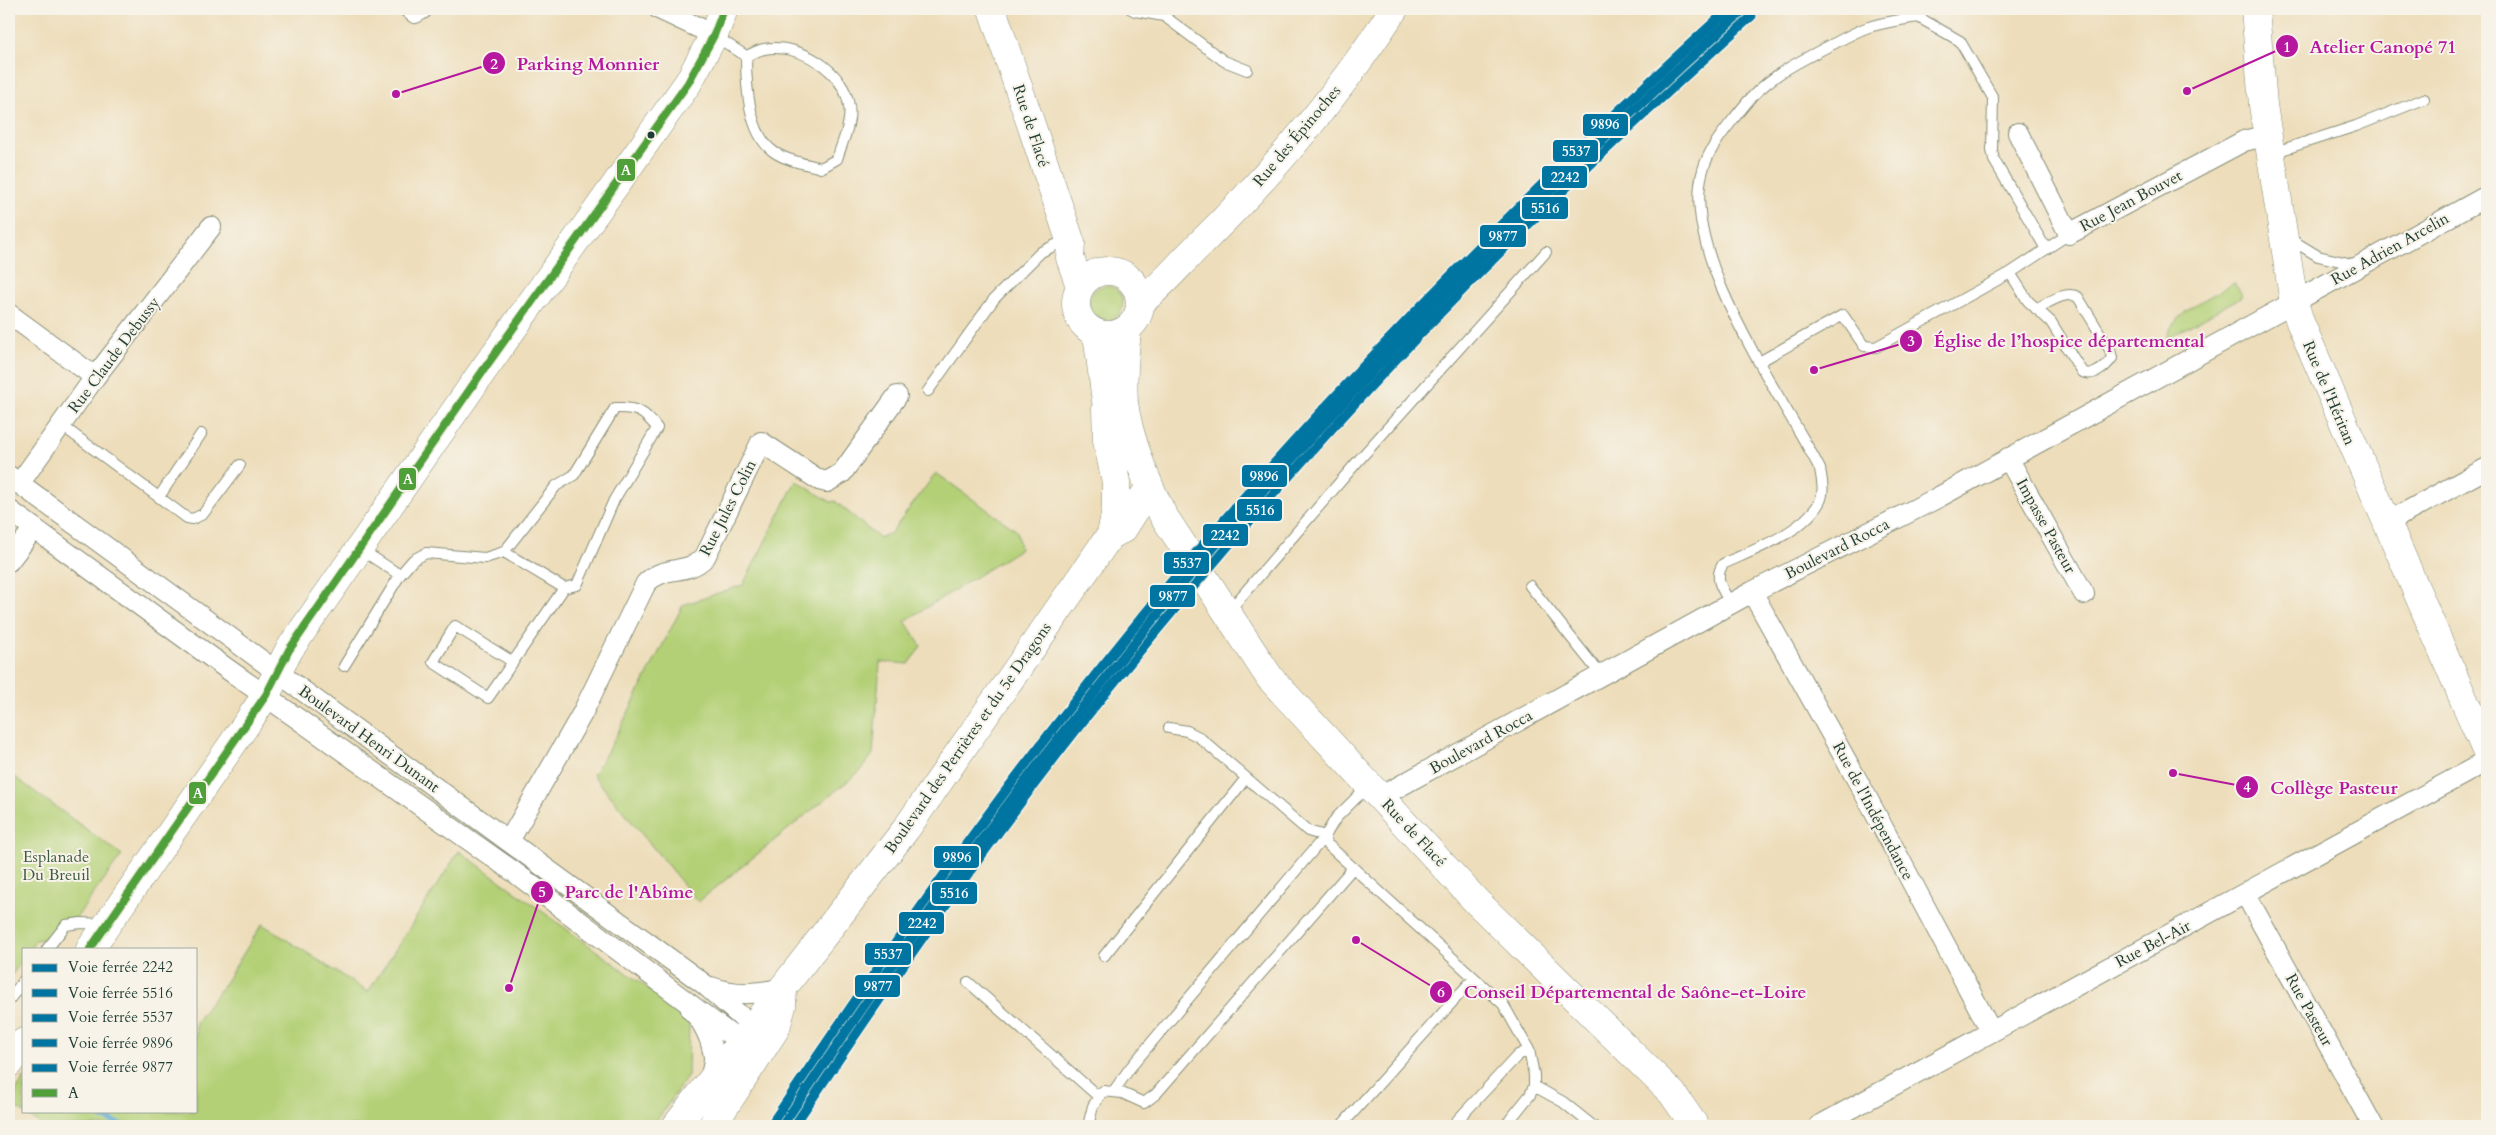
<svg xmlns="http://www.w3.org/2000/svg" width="2496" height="1135" font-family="Cardo,serif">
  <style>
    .green { fill: #b3d076; stroke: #698655 }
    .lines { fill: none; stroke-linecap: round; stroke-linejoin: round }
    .stream { stroke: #5ca8d5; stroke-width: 5.5 }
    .lane-casing { stroke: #868d77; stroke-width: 12 }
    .street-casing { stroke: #868d77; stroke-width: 22 }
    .secondary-casing { stroke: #868d77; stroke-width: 29 }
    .lane { stroke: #fff; stroke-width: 10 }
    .street { stroke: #fff; stroke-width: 20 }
    .secondary { stroke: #fff; stroke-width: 28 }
    .bus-1-casing { stroke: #f7f3e8; stroke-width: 11 }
    .bus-1 { stroke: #50a03a; stroke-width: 8 }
    .rail-1-casing { stroke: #f7f3e8; stroke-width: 12 }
    .rail-2-casing { stroke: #f7f3e8; stroke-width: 12 }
    .rail-3-casing { stroke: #f7f3e8; stroke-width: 12 }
    .rail-4-casing { stroke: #f7f3e8; stroke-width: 12 }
    .rail-5-casing { stroke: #f7f3e8; stroke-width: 12 }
    .rail-1 { stroke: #0075a1; stroke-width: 9 }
    .rail-2 { stroke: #0075a1; stroke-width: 9 }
    .rail-3 { stroke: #0075a1; stroke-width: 9 }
    .rail-4 { stroke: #0075a1; stroke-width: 9 }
    .rail-5 { stroke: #0075a1; stroke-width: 9 }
    .bus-dot { fill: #1f3d34; stroke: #f7f3e8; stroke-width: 2 }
    .labels { text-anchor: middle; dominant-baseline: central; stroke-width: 4; stroke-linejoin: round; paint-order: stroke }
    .street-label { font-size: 16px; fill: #1f3d34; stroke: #f7f3e8 }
    .park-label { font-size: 16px; fill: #3d5a41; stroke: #f7f3e8 }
    .leader { fill: none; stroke: #b5179e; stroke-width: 2 }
    .callout-dot { fill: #b5179e; stroke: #f7f3e8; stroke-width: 2 }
    .mark-label { font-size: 15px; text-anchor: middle; font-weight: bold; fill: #fff }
    .callout-label { font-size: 18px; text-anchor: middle; font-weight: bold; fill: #b5179e; stroke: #f7f3e8; stroke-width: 4; stroke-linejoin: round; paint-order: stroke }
    .line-badge { stroke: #f7f3e8; stroke-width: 2 }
    .badge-label { font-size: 14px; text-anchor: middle; font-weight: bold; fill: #fff }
  </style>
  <rect width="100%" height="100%" fill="#f7f3e8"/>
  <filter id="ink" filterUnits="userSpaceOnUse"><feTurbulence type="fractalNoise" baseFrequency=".02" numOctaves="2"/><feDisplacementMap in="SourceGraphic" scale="10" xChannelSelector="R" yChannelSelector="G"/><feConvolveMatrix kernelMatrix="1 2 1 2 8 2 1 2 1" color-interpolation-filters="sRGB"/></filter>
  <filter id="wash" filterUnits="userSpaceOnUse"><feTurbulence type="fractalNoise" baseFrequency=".0096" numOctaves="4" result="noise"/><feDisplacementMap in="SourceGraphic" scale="20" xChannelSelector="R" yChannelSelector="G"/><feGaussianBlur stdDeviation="1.12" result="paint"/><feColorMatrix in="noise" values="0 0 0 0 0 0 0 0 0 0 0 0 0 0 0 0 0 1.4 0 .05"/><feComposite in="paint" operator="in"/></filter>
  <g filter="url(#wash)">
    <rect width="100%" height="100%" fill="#edddba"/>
    <!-- green -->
    <path class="green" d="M 2234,283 L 2243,296 L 2166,339 C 2174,310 2210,298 2234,283 Z
      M1089 303a17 17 0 1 1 34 0a17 17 0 1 1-34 0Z
      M 936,473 L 1017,531 L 1020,549 L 905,621 L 921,646 L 909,664 L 880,662 L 873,754 L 859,772 L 698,902 L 593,775 L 614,740 L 683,605 L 743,585 L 796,481 L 831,502 L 835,501 L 879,538 L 891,533 Z
      M 9,773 L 122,855 L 76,918 L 62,920 L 45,939 L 36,940 L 30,949 L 24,949 L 24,958 L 9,979 Z
      M 459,851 L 689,1018 L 688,1075 L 653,1126 L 43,1126 L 9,1103 L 24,1078 L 24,1111 L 196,1111 L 196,1022 L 225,983 L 262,924 L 368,992 Z"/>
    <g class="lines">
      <!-- stream -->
      <path class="stream" d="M 86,1111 L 125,1126"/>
    </g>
  </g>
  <g filter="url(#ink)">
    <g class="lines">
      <defs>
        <path id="lane" d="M 1131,9 L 1135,11 L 1164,16 L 1224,61 L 1247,70
          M 715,36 L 746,56 C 752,54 758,50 764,49 C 798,42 845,71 849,106 C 852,122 842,143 837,159 L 821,168 C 807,164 787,161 774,152 C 748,134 746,85 746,56
          M 2272,153 L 2356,126 L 2424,99
          M 2290,239 L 2318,256 L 2357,265
          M 2010,273 L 2028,301 L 2051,322 L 2082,372 C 2094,377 2105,368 2112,358 L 2110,350 L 2078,297 C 2066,290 2048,303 2036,309
          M 1759,362 L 1843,315 L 1864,346 L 1876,347 L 2010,273 L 2069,234
          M 928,391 L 994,299 L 1041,252 L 1068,239
          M 61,425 L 187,518 L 193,519 L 203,514 L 240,465
          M 159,497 L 201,434
          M 360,549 L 400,575
          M 504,552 L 556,486 L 574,475 L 615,408 C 636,407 644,411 657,428 L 614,500 L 577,585 L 564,588
          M 1530,586 L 1601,675
          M 1731,604 C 1723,590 1713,579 1723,564 C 1753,550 1802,533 1819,503 C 1825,493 1822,480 1820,469 C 1782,395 1678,253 1703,170 C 1709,148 1725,130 1739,112 C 1764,79 1792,65 1829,46 C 1841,40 1853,33 1866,28 C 1882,22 1901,20 1918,17 L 1960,41 L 1993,98 L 1992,150 L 1994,160 L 2046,249
          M 1228,612 L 1358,461 L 1546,252
          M 344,666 L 400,575 L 413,560 L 426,553 L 485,558 L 504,552 L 564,588 L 488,698 L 433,662 L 455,626 L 513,662
          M 1369,785 L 1336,818 L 1325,836 L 1327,844 L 1503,1004 L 1529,1050 L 1534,1075 L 1534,1086 L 1530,1095 L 1505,1126
          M 47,949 L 66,925 L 81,923 L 104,924
          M 1104,956 L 1246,778
          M 968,982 L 1099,1097
          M 9,1000 L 24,980
          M 1534,1086 L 1563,1102 L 1593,1126
          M 1113,1092 L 1130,1068 L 1325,836 L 1308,831 L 1199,737 L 1187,731 L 1169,728
          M 1088,1126 L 1093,1106 L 1103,1091 L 1122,1093 L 1144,1103 L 1156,1094 L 1352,869
          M 1341,1126 L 1474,978
          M 1452,1126 L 1518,1055 L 1529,1050"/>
        <path id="street" d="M 410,9 L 415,13 L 422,9
          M 659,9 L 714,35
          M 2018,133 L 2069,234 L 2244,141 L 2268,135
          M 9,314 L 95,377
          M 2008,458 L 2084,594
          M 9,476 L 704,984 L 753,1027
          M 19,484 L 95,377 L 211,227
          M 9,510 L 226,668 L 514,872 L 752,1051
          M 2386,523 L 2487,468
          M 9,561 L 34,528
          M 1752,592 L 1866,796 L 1991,1031
          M 1380,797 L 1752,592 L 1937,498 L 2487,196
          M 509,841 L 582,714 L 646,583 C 665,564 687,576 705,557 L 761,442 L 819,480 L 827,482 L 842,473 L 897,396
          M 2246,895 L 2373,1126
          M 711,987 C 736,996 758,994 783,988
          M 691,1010 C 703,1020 712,1041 714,1057 C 714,1065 711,1074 710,1082
          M 1819,1126 L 2487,761"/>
        <path id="secondary" d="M 992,9 L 1071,243 L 1070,258 L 1080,286
          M 2255,9 L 2263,105 L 2294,303 L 2300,322 L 2487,753
          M1076 303a32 32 0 1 1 64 0a32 32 0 1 1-64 0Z
          M 1140,303 C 1162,285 1177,267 1197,247 C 1271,175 1338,95 1394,9
          M 1127,329 C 1125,353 1122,378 1124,402 C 1128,437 1147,484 1163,515 L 1270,678 L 1476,901 L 1672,1093 L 1695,1126
          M 1097,334 L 1106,401 L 1113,426
          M 1106,408 L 1107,440 L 1116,482 L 1116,509 L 1111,535
          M 90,949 L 245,726 L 266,695 L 289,650 L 482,372 L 688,83 L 714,35 L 724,9
          M 9,1063 L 24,1042
          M 676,1126 L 906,829 L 1104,544 L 1111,535 L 1123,529 L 1149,488
          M 712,1126 L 776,1028 L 782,1006 L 783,990"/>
      </defs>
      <!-- lane casing -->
      <use href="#lane" class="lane-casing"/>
      <!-- street casing -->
      <use href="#street" class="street-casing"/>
      <!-- secondary casing -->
      <use href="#secondary" class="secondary-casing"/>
      <!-- lane -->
      <use href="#lane" class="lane"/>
      <!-- street -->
      <use href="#street" class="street"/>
      <!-- secondary -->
      <use href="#secondary" class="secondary"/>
      <defs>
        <path id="bus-1" d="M 90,949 L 266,695 L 289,650 L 482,372 L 688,83 L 714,35 L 724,9"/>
      </defs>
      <!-- bus-1 casing -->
      <use href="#bus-1" class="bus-1-casing"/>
      <!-- bus-1 -->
      <use href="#bus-1" class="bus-1"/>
      <defs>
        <path id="rail-1" d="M 782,1126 C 883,976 986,827 1099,686 C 1295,441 1512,218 1745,9"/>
        <path id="rail-2" d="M 794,1126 C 894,977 996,829 1109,689 C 1221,551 1338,417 1462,291 C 1555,196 1653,105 1752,16"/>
        <path id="rail-3" d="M 770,1126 C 897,937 1028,752 1175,577 C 1346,374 1532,187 1728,9"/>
        <path id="rail-4" d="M 774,1120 C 876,969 979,819 1094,677 C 1290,434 1499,217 1730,9"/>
        <path id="rail-5" d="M 782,1126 C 907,940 1037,759 1180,587 C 1350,382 1538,195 1735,16"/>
      </defs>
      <!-- rail-1 casing -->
      <use href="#rail-1" class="rail-1-casing"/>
      <!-- rail-2 casing -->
      <use href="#rail-2" class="rail-2-casing"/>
      <!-- rail-3 casing -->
      <use href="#rail-3" class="rail-3-casing"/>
      <!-- rail-4 casing -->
      <use href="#rail-4" class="rail-4-casing"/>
      <!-- rail-5 casing -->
      <use href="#rail-5" class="rail-5-casing"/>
      <!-- rail-1 -->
      <use href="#rail-1" class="rail-1"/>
      <!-- rail-2 -->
      <use href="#rail-2" class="rail-2"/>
      <!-- rail-3 -->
      <use href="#rail-3" class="rail-3"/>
      <!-- rail-4 -->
      <use href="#rail-4" class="rail-4"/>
      <!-- rail-5 -->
      <use href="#rail-5" class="rail-5"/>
    </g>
  </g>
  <!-- markers -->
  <circle class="bus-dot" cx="651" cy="135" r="4.5"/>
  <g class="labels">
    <!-- street labels -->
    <g class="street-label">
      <text transform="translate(1031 126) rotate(72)">Rue de Flacé</text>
      <text transform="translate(1297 136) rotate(-50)">Rue des Épinoches</text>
      <text transform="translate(2131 201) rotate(-28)">Rue Jean Bouvet</text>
      <text transform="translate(2390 249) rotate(-29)">Rue Adrien Arcelin</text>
      <text transform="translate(114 355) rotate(-53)">Rue Claude Debussy</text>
      <text transform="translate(2329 393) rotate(67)">Rue de l'Héritan</text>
      <text transform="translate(728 508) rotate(-63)">Rue Jules Colin</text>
      <text transform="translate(2046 526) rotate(61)">Impasse Pasteur</text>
      <text transform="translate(1837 549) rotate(-27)">Boulevard Rocca</text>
      <text transform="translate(968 738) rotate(-55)">Boulevard des Perrières et du 5e Dragons</text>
      <text transform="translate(369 739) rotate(36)">Boulevard Henri Dunant</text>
      <text transform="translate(1481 742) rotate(-29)">Boulevard Rocca</text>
      <text transform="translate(1873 811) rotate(62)">Rue de l'Indépendance</text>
      <text transform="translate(1414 833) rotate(47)">Rue de Flacé</text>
      <text transform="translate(2153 944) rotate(-28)">Rue Bel-Air</text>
      <text transform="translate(2309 1010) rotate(61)">Rue Pasteur</text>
    </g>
    <!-- park labels -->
    <g class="park-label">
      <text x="56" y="857">Esplanade<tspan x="56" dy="18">Du Breuil</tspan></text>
    </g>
  </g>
  <!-- callouts -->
  <path class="leader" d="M2187 91L2287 46M396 94L494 63M1814 370L1911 341M2173 773L2247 787M509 988L542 892M1356 940L1441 992"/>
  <g class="callout-dot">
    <circle cx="2187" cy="91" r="5"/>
    <circle cx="396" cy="94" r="5"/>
    <circle cx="1814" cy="370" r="5"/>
    <circle cx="2173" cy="773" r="5"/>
    <circle cx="509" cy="988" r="5"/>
    <circle cx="1356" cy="940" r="5"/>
    <circle cx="2287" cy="46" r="12"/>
    <circle cx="494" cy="63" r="12"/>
    <circle cx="1911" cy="341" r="12"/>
    <circle cx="2247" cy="787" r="12"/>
    <circle cx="542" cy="892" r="12"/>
    <circle cx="1441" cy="992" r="12"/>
  </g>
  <g class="mark-label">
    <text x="2287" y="52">1</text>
    <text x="494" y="69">2</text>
    <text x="1911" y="346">3</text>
    <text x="2247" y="792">4</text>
    <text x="542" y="897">5</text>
    <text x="1441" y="997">6</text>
  </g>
  <g class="callout-label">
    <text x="2383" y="53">Atelier Canopé 71</text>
    <text x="588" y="70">Parking Monnier</text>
    <text x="2069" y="347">Église de l’hospice départemental</text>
    <text x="2334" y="794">Collège Pasteur</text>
    <text x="629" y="898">Parc de l'Abîme</text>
    <text x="1635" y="998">Conseil Départemental de Saône-et-Loire</text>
  </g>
  <g class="line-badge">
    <rect x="1582" y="113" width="47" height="24" rx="5" fill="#0075a1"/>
    <rect x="1552" y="139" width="47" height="24" rx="5" fill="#0075a1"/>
    <rect x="616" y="158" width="20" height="24" rx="5" fill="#50a03a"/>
    <rect x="1541" y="165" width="47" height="24" rx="5" fill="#0075a1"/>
    <rect x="1521" y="196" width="48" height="24" rx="5" fill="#0075a1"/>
    <rect x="1479" y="224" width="48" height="24" rx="5" fill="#0075a1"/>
    <rect x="1241" y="464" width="47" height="24" rx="5" fill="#0075a1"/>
    <rect x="398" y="467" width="19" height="24" rx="5" fill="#50a03a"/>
    <rect x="1236" y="498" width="47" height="24" rx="5" fill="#0075a1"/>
    <rect x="1202" y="523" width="47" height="24" rx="5" fill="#0075a1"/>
    <rect x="1163" y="551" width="47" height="24" rx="5" fill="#0075a1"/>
    <rect x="1149" y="584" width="47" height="24" rx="5" fill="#0075a1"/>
    <rect x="188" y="781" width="19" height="24" rx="5" fill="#50a03a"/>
    <rect x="933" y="845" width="47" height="24" rx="5" fill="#0075a1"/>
    <rect x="931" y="881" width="47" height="24" rx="5" fill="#0075a1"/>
    <rect x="898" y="911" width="47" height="24" rx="5" fill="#0075a1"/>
    <rect x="864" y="942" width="48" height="24" rx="5" fill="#0075a1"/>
    <rect x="854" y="974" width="47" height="24" rx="5" fill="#0075a1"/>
  </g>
  <g class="badge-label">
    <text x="1605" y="129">9896</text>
    <text x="1576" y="156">5537</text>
    <text x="626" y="175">A</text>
    <text x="1565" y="182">2242</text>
    <text x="1545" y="213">5516</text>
    <text x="1503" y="241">9877</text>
    <text x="1264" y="481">9896</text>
    <text x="408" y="484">A</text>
    <text x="1260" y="515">5516</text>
    <text x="1225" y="540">2242</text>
    <text x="1187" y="568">5537</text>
    <text x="1173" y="601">9877</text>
    <text x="198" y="798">A</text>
    <text x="957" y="862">9896</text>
    <text x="954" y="898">5516</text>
    <text x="922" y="928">2242</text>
    <text x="888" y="959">5537</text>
    <text x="878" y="991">9877</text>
  </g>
  <!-- margin -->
  <rect width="2496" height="1135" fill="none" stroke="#f7f3e8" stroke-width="30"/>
  <!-- legend -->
  <rect x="22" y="948" width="175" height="165" fill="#f7f3e8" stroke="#a1aaa0"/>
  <rect x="32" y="964" width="25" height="8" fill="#0075a1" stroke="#a1aaa0"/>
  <text x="68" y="972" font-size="15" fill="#1f3d34">Voie ferrée 2242</text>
  <rect x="32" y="989" width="25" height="8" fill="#0075a1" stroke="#a1aaa0"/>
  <text x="68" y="998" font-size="15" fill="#1f3d34">Voie ferrée 5516</text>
  <rect x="32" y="1014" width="25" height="8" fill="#0075a1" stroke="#a1aaa0"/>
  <text x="68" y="1022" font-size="15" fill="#1f3d34">Voie ferrée 5537</text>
  <rect x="32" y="1039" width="25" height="8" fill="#0075a1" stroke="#a1aaa0"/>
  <text x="68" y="1048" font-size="15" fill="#1f3d34">Voie ferrée 9896</text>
  <rect x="32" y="1064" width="25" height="8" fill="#0075a1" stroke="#a1aaa0"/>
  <text x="68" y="1072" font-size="15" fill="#1f3d34">Voie ferrée 9877</text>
  <rect x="32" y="1089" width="25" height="8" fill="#50a03a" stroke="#a1aaa0"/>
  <text x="68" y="1098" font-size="15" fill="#1f3d34">A</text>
</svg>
